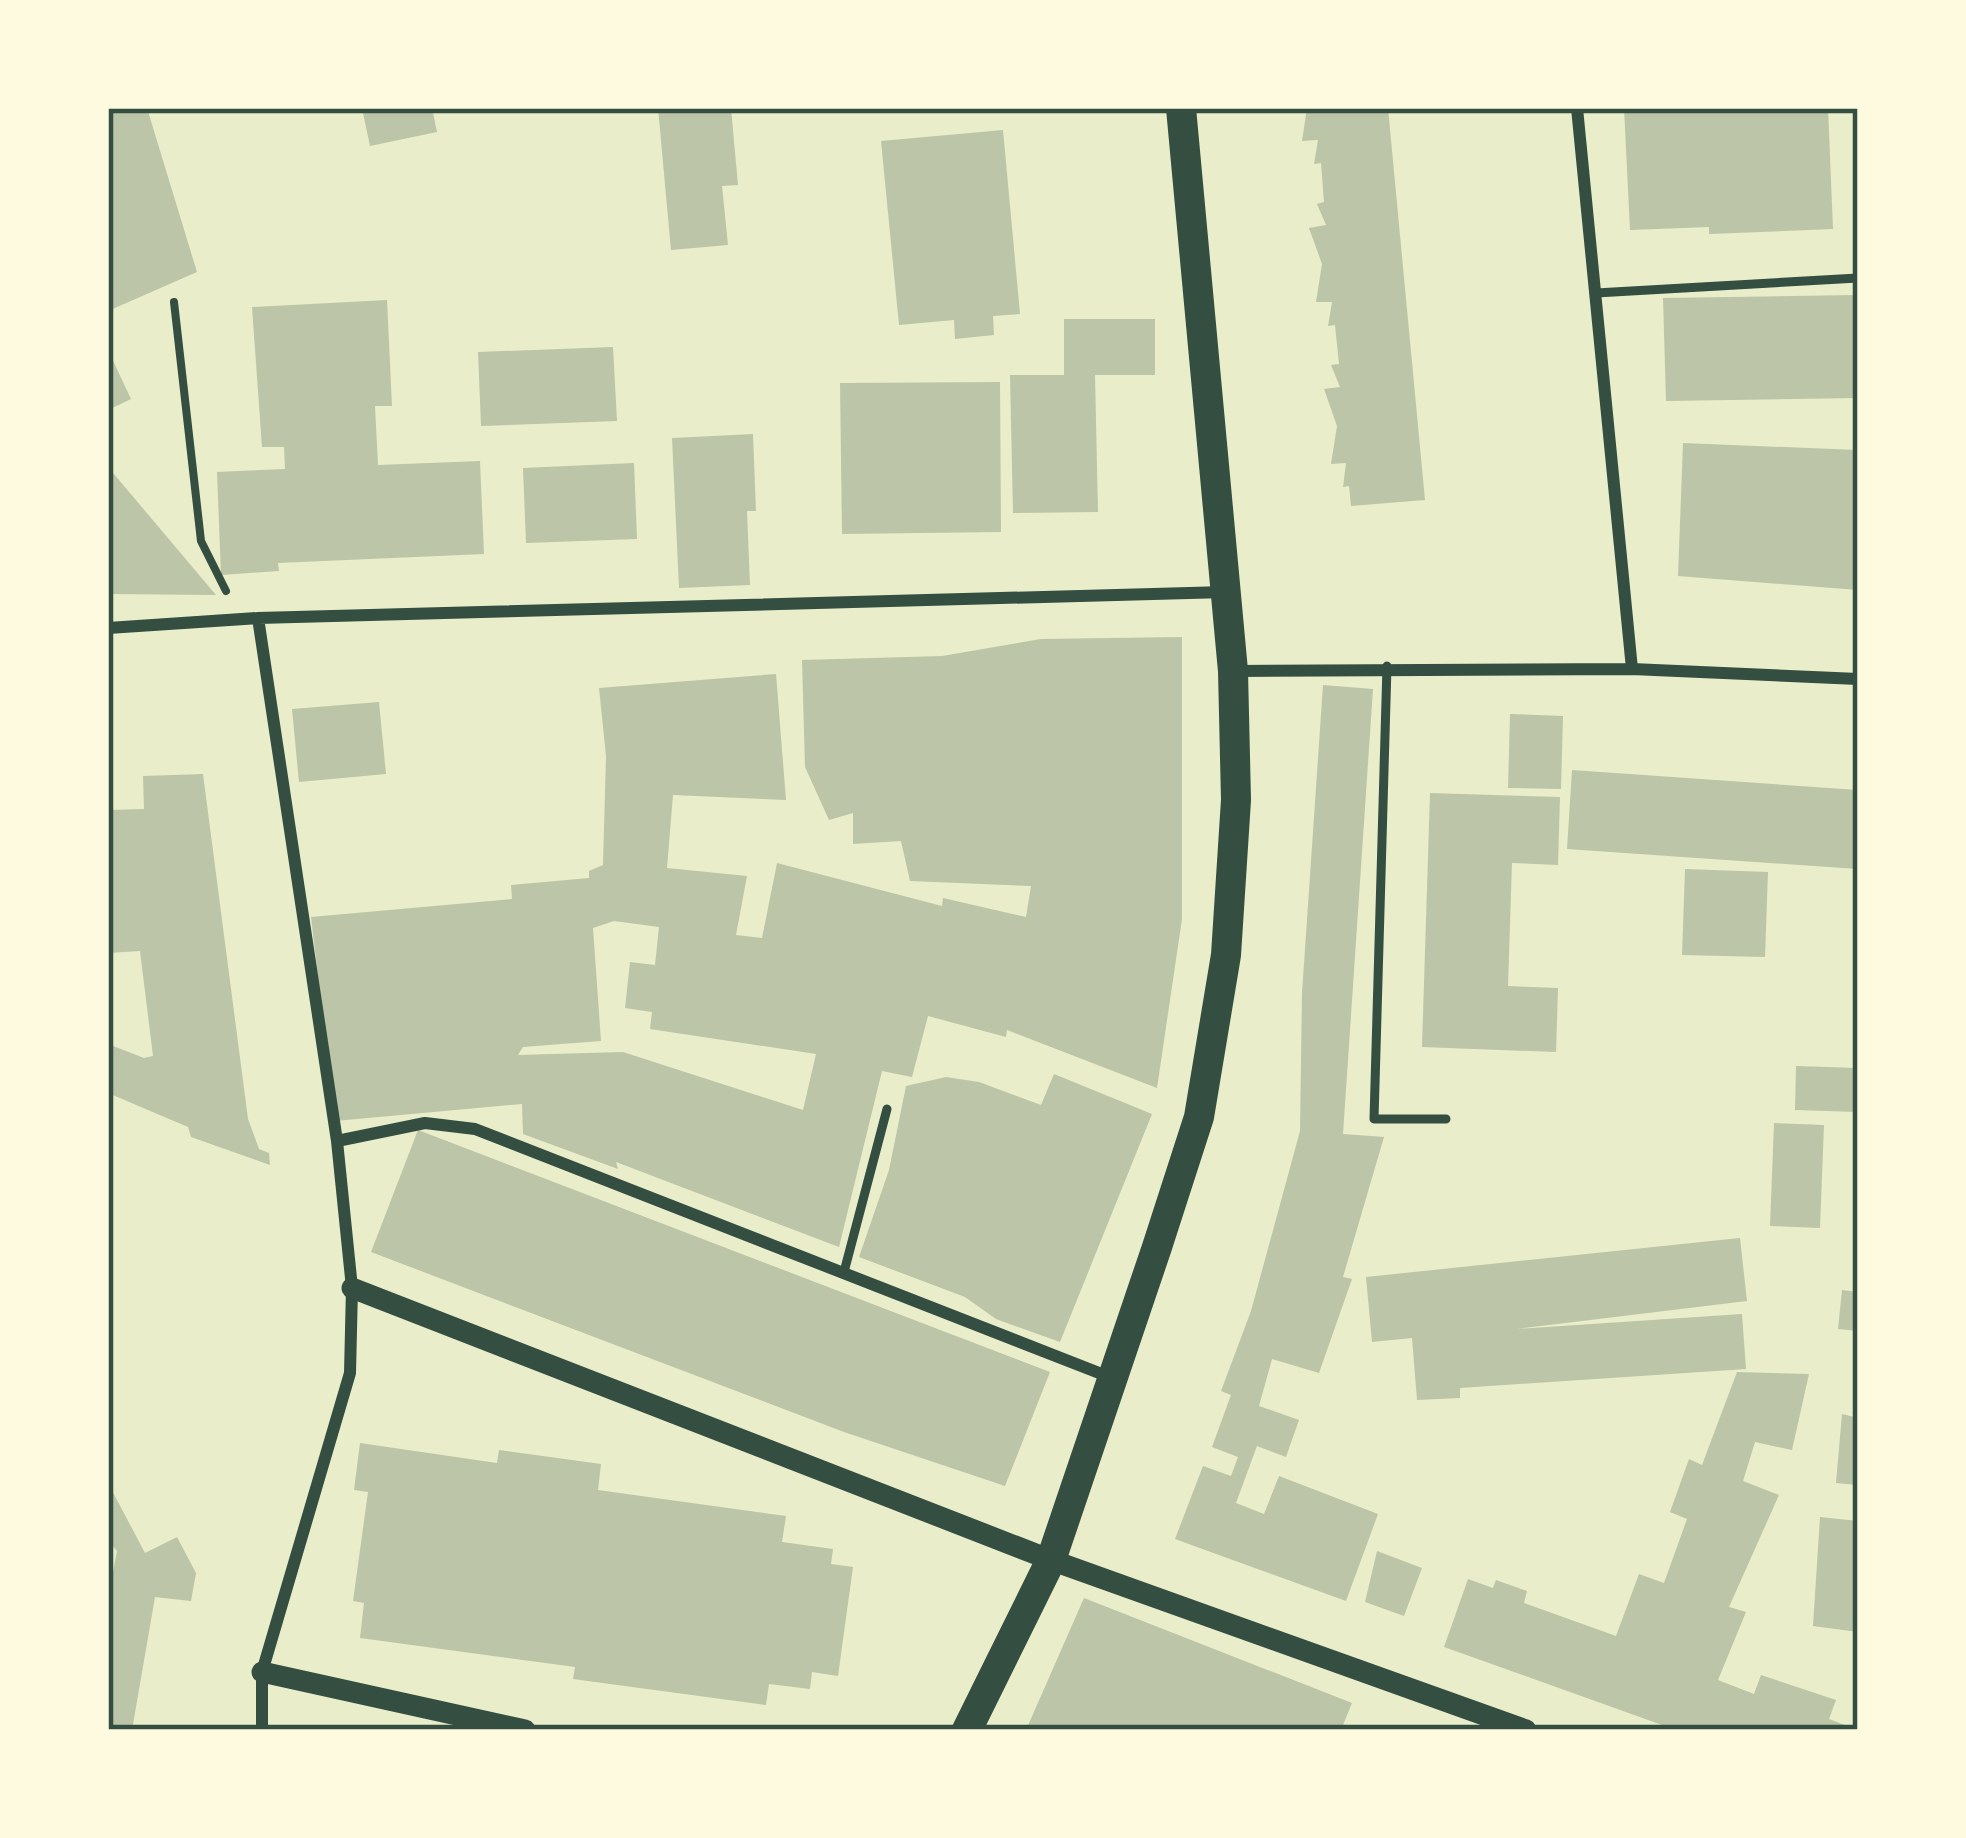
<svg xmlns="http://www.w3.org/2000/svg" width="1966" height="1838" font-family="Figtree,sans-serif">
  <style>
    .building { fill: #bcc5a7; fill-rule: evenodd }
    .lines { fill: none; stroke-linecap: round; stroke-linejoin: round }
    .path { stroke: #344e41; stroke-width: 8 }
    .service { stroke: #344e41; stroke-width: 9 }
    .minor { stroke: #344e41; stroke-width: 12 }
    .tertiary { stroke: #344e41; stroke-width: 21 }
    .primary { stroke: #344e41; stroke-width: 30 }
    .neatline { fill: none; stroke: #344e41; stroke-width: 4.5 }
  </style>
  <rect width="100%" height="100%" fill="#e9edc9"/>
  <!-- building -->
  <path class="building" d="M 108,108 L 147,108 L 197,272 L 108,311 Z
    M 362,108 L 432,108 L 437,132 L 370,146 Z
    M 658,108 L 731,108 L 738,185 L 722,186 L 728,245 L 671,250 Z
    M 1307,108 L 1388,108 L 1425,500 L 1351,506 L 1349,486 L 1343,487 L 1346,463 L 1331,464 L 1337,426 L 1324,389 L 1340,387 L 1331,365 L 1339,364 L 1335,325 L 1328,326 L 1332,302 L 1316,302 L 1322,264 L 1309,228 L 1326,225 L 1317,204 L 1324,202 L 1321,163 L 1314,164 L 1318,140 L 1302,141 Z
    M 1624,108 L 1828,108 L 1833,229 L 1709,234 L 1709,227 L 1630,230 Z
    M 1003,130 L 1020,314 L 993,316 L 994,335 L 955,339 L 954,320 L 899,325 L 881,141 Z
    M 1856,295 L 1858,398 L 1666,401 L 1663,298 Z
    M 387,300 L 392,406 L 375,406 L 378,465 L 480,461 L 484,554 L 278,563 L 279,571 L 221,575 L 217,472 L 285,469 L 284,447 L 262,447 L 252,307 Z
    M 1064,319 L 1155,319 L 1155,375 L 1095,375 L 1098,512 L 1013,513 L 1010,375 L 1064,375 Z
    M 613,347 L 617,421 L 481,426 L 478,352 Z
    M 108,350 L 131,399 L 108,410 Z
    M 1000,382 L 1001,532 L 842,534 L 840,383 Z
    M 753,434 L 756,511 L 747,511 L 750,585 L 679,588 L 672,438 Z
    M 1683,443 L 1858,450 L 1858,590 L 1678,576 Z
    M 634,463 L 637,539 L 526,543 L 523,468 Z
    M 108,467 L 216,595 L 108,594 Z
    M 1182,637 L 1182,919 L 1157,1088 L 1007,1030 L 1006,1037 L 928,1016 L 912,1077 L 882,1071 L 839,1247 L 616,1162 L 618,1169 L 523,1134 L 522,1104 L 335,1121 L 311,917 L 512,899 L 511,885 L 589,878 L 589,871 L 603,865 L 606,756 L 599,688 L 776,674 L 786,800 L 673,795 L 667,868 L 747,876 L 736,935 L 762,938 L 777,863 L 942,906 L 943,898 L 1026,917 L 1031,886 L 910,881 L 901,841 L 853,844 L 853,813 L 829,820 L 805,767 L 802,660 L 942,656 L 1041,639 ZM 614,921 L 659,927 L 655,965 L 630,962 L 625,1008 L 652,1012 L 650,1029 L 816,1054 L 803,1110 L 623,1052 L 518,1055 L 523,1047 L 601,1041 L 593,928 Z
    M 1323,685 L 1373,689 L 1343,1134 L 1384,1137 L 1343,1277 L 1352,1279 L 1319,1373 L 1272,1359 L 1259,1406 L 1299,1420 L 1286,1457 L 1257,1446 L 1236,1503 L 1264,1514 L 1279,1476 L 1378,1514 L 1346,1601 L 1175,1539 L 1203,1466 L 1231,1476 L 1238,1457 L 1212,1447 L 1231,1395 L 1221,1391 L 1251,1311 L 1300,1131 L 1302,993 Z
    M 379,702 L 386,774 L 299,782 L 292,709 Z
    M 1510,714 L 1563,716 L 1561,789 L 1508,788 Z
    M 1572,770 L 1858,790 L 1858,869 L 1567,849 Z
    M 203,774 L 248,1119 L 259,1149 L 269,1153 L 270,1165 L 191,1137 L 188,1127 L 108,1093 L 108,1044 L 144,1058 L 153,1056 L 140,951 L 108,953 L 108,810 L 144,809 L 143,776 Z
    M 1430,793 L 1560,797 L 1558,865 L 1512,863 L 1508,986 L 1558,988 L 1556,1052 L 1422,1047 Z
    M 1685,869 L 1768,872 L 1765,957 L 1682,955 Z
    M 1796,1066 L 1858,1068 L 1858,1112 L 1795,1110 Z
    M 1054,1074 L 1152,1114 L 1060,1342 L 996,1319 L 965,1297 L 859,1257 L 889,1170 L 906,1086 L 946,1077 L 979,1082 L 1041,1105 Z
    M 1774,1123 L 1824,1125 L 1820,1228 L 1770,1226 Z
    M 418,1130 L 1050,1372 L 1005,1486 L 844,1432 L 371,1252 Z
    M 1740,1238 L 1747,1301 L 1516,1329 L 1742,1314 L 1746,1369 L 1460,1388 L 1460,1398 L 1417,1400 L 1412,1338 L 1372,1342 L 1366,1277 Z
    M 1842,1290 L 1858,1292 L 1858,1331 L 1838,1329 Z
    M 1737,1372 L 1809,1374 L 1792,1450 L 1755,1442 L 1743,1481 L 1779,1495 L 1729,1607 L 1746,1612 L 1718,1680 L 1754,1694 L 1761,1675 L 1836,1700 L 1829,1719 L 1858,1730 L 1676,1730 L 1444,1647 L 1468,1579 L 1493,1588 L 1496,1580 L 1527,1591 L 1524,1603 L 1616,1636 L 1639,1574 L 1664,1583 L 1687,1519 L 1670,1512 L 1689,1459 L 1702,1465 Z
    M 1842,1414 L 1858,1418 L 1858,1485 L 1836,1483 Z
    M 360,1443 L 497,1463 L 499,1450 L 601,1464 L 598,1490 L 786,1516 L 782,1542 L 833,1549 L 831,1564 L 853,1567 L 838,1676 L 812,1672 L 810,1689 L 769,1684 L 766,1705 L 573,1679 L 575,1667 L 360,1638 L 364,1603 L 353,1601 L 368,1492 L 354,1490 Z
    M 108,1483 L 145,1553 L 177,1537 L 196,1573 L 191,1601 L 155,1597 L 132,1730 L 108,1730 L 108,1599 L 117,1551 L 108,1540 Z
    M 1820,1517 L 1858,1521 L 1858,1632 L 1813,1626 Z
    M 1377,1551 L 1422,1568 L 1404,1616 L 1365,1602 Z
    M 1084,1598 L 1352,1703 L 1341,1730 L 1026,1730 Z"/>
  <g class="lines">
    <!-- path -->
    <path class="path" d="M 174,302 L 201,541 L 226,591"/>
    <!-- service -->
    <path class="service" d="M 1596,293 L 1858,278
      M 1387,666 L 1374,1119 L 1446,1119
      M 844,1272 L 887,1109"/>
    <!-- minor -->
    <path class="minor" d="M 1577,108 L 1632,669
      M 258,618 L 337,1141 L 352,1288 L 350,1373 L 262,1672 L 262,1730
      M 108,628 L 258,618 L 1226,592
      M 1234,671 L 1632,669 L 1858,679
      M 337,1141 L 425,1123 L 475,1129 L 1112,1378"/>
    <!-- tertiary -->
    <path class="tertiary" d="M 352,1288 L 1051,1560 L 1526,1730
      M 262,1672 L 525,1730"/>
    <!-- primary -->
    <path class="primary" d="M 967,1730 L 1051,1560 L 1157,1247 L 1199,1117 L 1226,955 L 1236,800 L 1233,671 L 1181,108"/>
  </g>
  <!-- border -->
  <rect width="1966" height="1838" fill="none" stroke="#fefae0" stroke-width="222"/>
  <rect x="111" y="111" width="1744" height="1616" class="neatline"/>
</svg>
